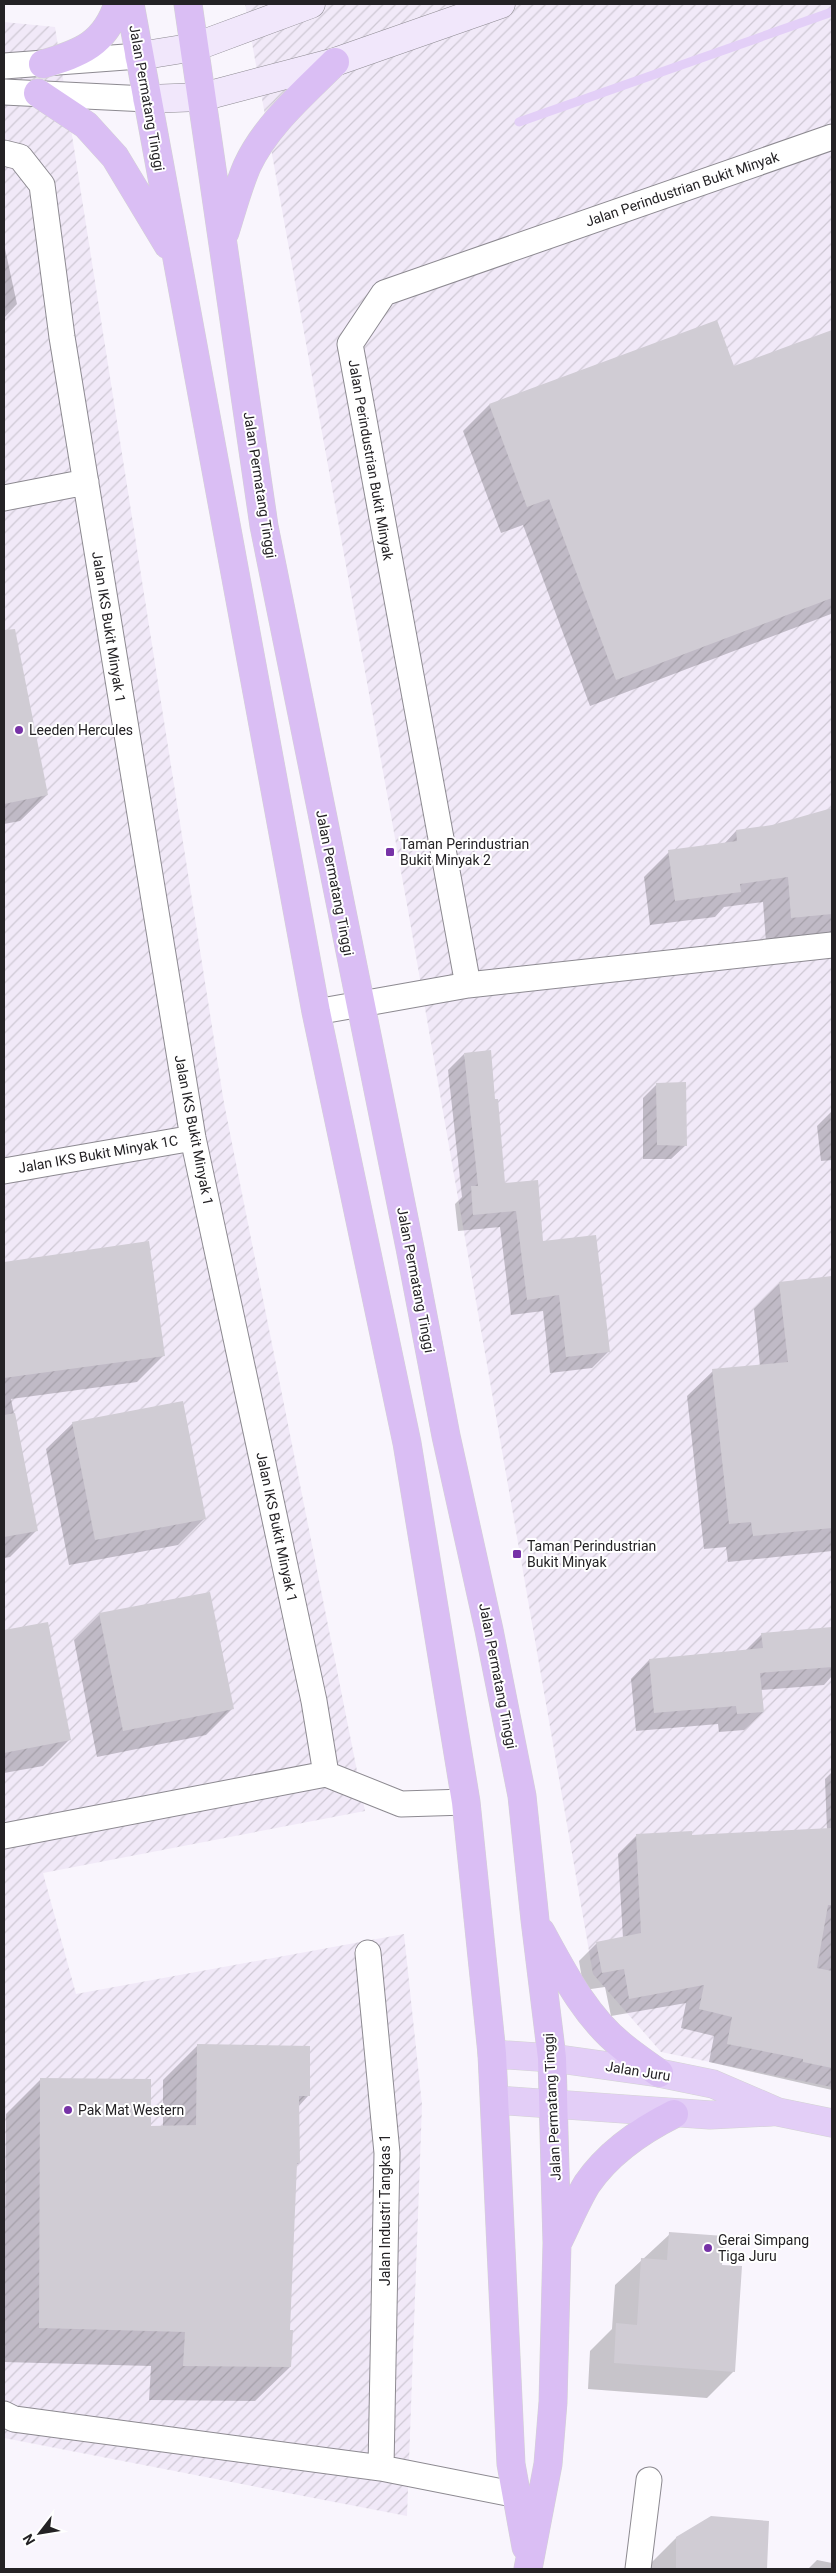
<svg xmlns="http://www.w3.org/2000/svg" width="836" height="2573" font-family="Roboto,sans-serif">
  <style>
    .industrial { fill: url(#industrial-furrows) }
    .shadow { fill: #0003 }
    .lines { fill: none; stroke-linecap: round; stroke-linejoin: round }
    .stream { stroke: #e3cff7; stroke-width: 9 }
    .building { fill: #d0ccd4 }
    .minor-casing { stroke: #8d8a91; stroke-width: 27 }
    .secondary-casing { stroke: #8d8a91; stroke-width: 29 }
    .primary-casing { stroke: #d3d3d3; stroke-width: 29 }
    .trunk-casing { stroke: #d3d3d3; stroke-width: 29 }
    .minor { stroke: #fff; stroke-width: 25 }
    .secondary { stroke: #f1e7fb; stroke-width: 28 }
    .primary { stroke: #e3cef7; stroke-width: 28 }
    .trunk { stroke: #dabef4; stroke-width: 28 }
    .poi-dot { fill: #7733a7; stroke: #fff; stroke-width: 2 }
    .labels { text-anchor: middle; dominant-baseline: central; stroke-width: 4; stroke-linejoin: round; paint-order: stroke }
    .street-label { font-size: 14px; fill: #242225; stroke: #fff }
    .poi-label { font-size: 14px; fill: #242225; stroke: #fff; text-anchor: start }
  </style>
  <defs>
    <pattern id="industrial-furrows" width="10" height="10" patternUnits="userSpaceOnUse" patternTransform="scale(1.25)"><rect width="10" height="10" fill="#f1e9f8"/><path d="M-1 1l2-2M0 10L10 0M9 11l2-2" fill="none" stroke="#cec8d4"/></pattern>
  </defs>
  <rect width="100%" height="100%" fill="#f9f5fd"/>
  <!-- industrial -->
  <path class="industrial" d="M 245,4 L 832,4 L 832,2087 L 661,2052 L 593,1974 L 409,916 Z
    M 4,22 L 55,27 L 224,1103 L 365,1811 L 43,1873 L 76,1994 L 404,1934 L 422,2105 L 407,2516 L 4,2438 Z"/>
  <!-- shadow -->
  <path class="shadow" d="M 4,244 L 17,304 L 4,318 Z
    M 832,331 L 832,616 L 831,614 L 590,706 L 523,525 L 501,533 L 463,431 L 489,405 L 734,367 Z
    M 21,663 L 47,795 L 20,821 L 4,824 L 4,667 Z
    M 832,809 L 832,937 L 766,942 L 763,902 L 724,907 L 715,917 L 650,925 L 644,877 L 669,852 L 724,844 L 736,831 L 772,827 Z
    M 464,1054 L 504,1185 L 608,1352 L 592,1368 L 550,1373 L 543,1311 L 511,1315 L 500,1227 L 458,1231 L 455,1204 L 462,1197 L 448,1070 Z
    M 657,1084 L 686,1145 L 671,1159 L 643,1159 L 643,1098 Z
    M 832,1111 L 832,1160 L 821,1161 L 817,1126 Z
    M 148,1243 L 164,1355 L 137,1382 L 11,1399 L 37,1530 L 10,1557 L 4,1558 L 4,1263 Z
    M 832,1277 L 832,1551 L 728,1562 L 726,1547 L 704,1549 L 687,1396 L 713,1371 L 760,1366 L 754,1309 L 780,1283 Z
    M 73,1423 L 205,1518 L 178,1545 L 69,1565 L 46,1449 Z
    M 100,1614 L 232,1709 L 206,1735 L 97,1757 L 74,1640 Z
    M 47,1623 L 70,1739 L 43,1766 L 4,1773 L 4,1632 Z
    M 832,1628 L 832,1676 L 824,1685 L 761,1690 L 763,1712 L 744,1730 L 719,1732 L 718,1724 L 636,1731 L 631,1679 L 649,1660 L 745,1651 L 762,1634 Z
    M 832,1772 L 832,2090 L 709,2062 L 714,2036 L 681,2028 L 686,2003 L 611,2016 L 605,1987 L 584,1990 L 579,1961 L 597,1943 L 623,1938 L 618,1854 L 636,1836 L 691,1833 L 691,1837 L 827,1830 L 825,1779 Z
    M 198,2045 L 308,2096 L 298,2107 L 299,2163 L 296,2165 L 289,2331 L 290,2367 L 255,2401 L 149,2400 L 151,2366 L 4,2362 L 6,2114 L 41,2079 L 150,2127 L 163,2127 L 163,2080 Z
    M 670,2234 L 720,2266 L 734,2371 L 707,2398 L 588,2389 L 590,2351 L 612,2329 L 615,2285 Z
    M 767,2522 L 765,2569 L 650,2569 L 650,2564 L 676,2538 Z
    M 817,2560 L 832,2563 L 832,2569 L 808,2569 Z"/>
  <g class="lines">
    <!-- stream -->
    <path class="stream" d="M 519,122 L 832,12"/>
  </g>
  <!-- building -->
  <path class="building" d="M 717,320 L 734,366 L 832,330 L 832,598 L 616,680 L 549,499 L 527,507 L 489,404 Z
    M 15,629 L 48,795 L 4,804 L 4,630 Z
    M 832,808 L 832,914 L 791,918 L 788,877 L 740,884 L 741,892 L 675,901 L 668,850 L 737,841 L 736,830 L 772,825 Z
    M 491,1050 L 495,1099 L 498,1099 L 505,1183 L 538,1180 L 543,1241 L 596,1235 L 610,1352 L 566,1357 L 559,1295 L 527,1300 L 516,1211 L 473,1215 L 471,1186 L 478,1186 L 464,1053 Z
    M 686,1082 L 687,1146 L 657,1145 L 656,1083 Z
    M 149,1241 L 165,1356 L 4,1378 L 4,1262 Z
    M 832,1276 L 832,1528 L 753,1536 L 751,1522 L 729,1524 L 712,1369 L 788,1362 L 779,1282 Z
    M 183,1401 L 206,1519 L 95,1540 L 72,1422 Z
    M 15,1413 L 38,1531 L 4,1537 L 4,1415 Z
    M 210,1592 L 234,1709 L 123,1731 L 99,1613 Z
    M 48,1622 L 71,1740 L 4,1753 L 4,1630 Z
    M 832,1627 L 832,1667 L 760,1673 L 764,1712 L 737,1714 L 736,1706 L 654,1713 L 649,1659 L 763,1648 L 761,1633 Z
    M 831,1828 L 832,1905 L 828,1905 L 817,1968 L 832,1971 L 832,2068 L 803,2062 L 803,2059 L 727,2044 L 732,2017 L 699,2009 L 704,1985 L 629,1999 L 624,1969 L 602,1973 L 596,1942 L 641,1933 L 636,1834 L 692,1831 L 692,1835 Z
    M 197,2044 L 310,2046 L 310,2096 L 299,2096 L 300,2163 L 297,2163 L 290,2330 L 293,2330 L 291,2367 L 183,2366 L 185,2332 L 39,2328 L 40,2078 L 151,2079 L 151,2126 L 196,2125 Z
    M 669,2232 L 724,2236 L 722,2265 L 742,2266 L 735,2372 L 614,2363 L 616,2323 L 637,2325 L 641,2258 L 667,2260 Z
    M 711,2516 L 769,2521 L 767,2569 L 676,2569 L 676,2537 Z"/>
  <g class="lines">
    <defs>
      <path id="minor" d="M 4,66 L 139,56
        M 4,92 L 147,99
        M 4,153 L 20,157 L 42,185 L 62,337 L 193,1138 L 314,1701 L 326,1774
        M 4,498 L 86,482
        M 468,985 L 350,344 L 384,293 L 832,137
        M 316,1012 L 468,985 L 832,945
        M 4,1171 L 193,1138
        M 4,1836 L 326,1774 L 401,1804 L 466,1802
        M 368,1953 L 387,2153 L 381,2468
        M 4,2414 L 14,2419 L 381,2468 L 517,2495
        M 638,2569 L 649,2480"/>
      <path id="secondary" d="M 139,56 L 195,47 L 311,4
        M 147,99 L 202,97 L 335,62 L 501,4"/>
      <path id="primary" d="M 492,2054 L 552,2058 L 659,2073 L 713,2084 L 778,2112 L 832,2123
        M 495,2100 L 710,2115 L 771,2112"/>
      <path id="trunk" d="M 130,4 L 316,1012 L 407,1443 L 466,1802 L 492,2054 L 511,2464 L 526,2547
        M 188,4 L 264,526 L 410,1248 L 446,1436 L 489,1630 L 522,1796 L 535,1920 L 552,2058 L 557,2243 L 553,2402 L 548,2464 L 528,2569
        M 43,64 C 81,53 105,44 118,4
        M 38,93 L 86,125 L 115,157 L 168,245
        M 225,232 C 232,210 238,187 247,166 C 266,125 304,93 335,62
        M 541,1932 C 563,1972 585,2016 621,2045 C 633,2055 646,2064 659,2073
        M 559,2240 C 568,2222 576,2202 587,2184 C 609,2152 640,2131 674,2114"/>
    </defs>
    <!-- minor casing -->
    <use href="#minor" class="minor-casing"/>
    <!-- secondary casing -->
    <use href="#secondary" class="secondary-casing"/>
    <!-- primary casing -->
    <use href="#primary" class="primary-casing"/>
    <!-- trunk casing -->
    <use href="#trunk" class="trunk-casing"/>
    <!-- minor -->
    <use href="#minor" class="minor"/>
    <!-- secondary -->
    <use href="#secondary" class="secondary"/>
    <!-- primary -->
    <use href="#primary" class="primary"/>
    <!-- trunk -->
    <use href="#trunk" class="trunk"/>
  </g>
  <!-- markers -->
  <g class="poi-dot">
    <circle cx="19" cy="730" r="5"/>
    <rect x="385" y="847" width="10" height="10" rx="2.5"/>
    <rect x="512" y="1549" width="10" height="10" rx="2.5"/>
    <circle cx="68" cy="2110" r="5"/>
    <circle cx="708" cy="2248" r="5"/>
  </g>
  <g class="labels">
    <!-- street labels -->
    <g class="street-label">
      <text transform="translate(147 98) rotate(80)">Jalan Permatang Tinggi</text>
      <text transform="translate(682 189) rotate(-19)">Jalan Perindustrian Bukit Minyak</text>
      <text transform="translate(371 460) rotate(80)">Jalan Perindustrian Bukit Minyak</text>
      <text transform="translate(260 485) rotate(81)">Jalan Permatang Tinggi</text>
      <text transform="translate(109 627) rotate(81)">Jalan IKS Bukit Minyak 1</text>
      <text transform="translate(335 883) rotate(79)">Jalan Permatang Tinggi</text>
      <text transform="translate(194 1130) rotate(79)">Jalan IKS Bukit Minyak 1</text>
      <text transform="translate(98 1154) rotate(-10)">Jalan IKS Bukit Minyak 1C</text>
      <text transform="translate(416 1280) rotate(79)">Jalan Permatang Tinggi</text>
      <text transform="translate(277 1527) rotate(78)">Jalan IKS Bukit Minyak 1</text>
      <text transform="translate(498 1676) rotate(79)">Jalan Permatang Tinggi</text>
      <text transform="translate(638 2071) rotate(9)">Jalan Juru</text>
      <text transform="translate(552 2107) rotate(-93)">Jalan Permatang Tinggi</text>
      <text transform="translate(385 2210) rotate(-90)">Jalan Industri Tangkas 1</text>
    </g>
    <!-- poi labels -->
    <g class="poi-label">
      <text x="29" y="730">Leeden Hercules</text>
      <text x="400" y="844">Taman Perindustrian<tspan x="400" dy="16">Bukit Minyak 2</tspan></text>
      <text x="527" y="1546">Taman Perindustrian<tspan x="527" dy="16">Bukit Minyak</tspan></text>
      <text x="78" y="2110">Pak Mat Western</text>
      <text x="718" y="2240">Gerai Simpang<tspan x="718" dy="16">Tiga Juru</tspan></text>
    </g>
  </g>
  <!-- border -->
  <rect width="836" height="2573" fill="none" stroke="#242225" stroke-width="10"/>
  <!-- north arrow -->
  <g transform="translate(40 2533) rotate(239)" stroke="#ffffff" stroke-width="4" paint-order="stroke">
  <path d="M0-4L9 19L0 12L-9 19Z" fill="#242225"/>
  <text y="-8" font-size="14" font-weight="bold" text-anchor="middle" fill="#242225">N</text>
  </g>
</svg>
